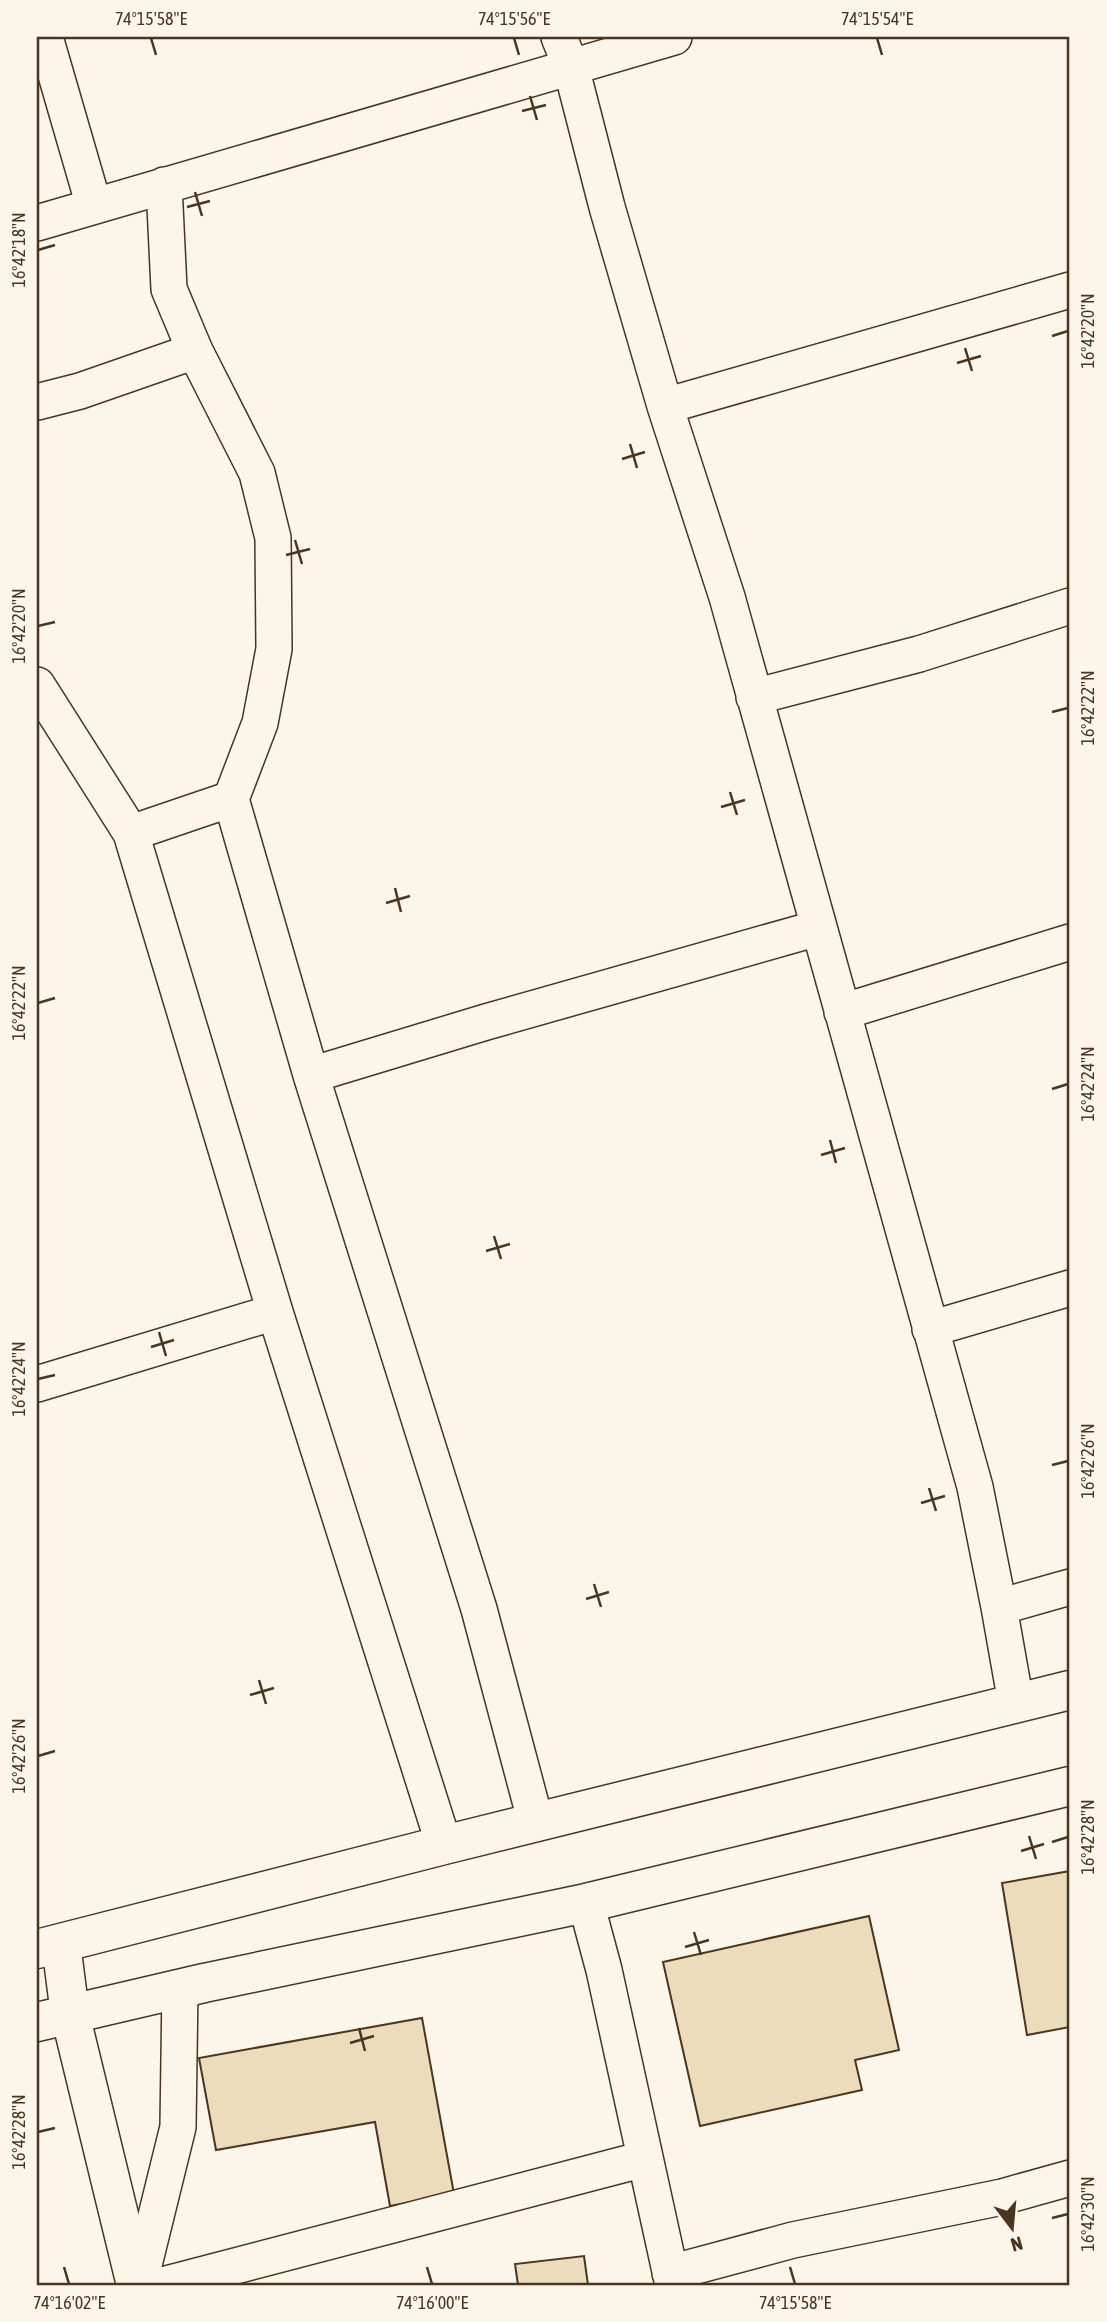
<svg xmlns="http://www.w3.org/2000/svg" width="1107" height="2322" font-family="'Asap Condensed',sans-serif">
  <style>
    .building { fill: #ecdcbc; stroke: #4a3520; stroke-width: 2 }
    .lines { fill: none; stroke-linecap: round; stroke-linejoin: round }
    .minor-casing { stroke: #4a3520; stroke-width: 38 }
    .tertiary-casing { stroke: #4a3520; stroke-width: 41 }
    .trunk-casing { stroke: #4a3520; stroke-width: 41 }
    .minor { stroke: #fbf6e9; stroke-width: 35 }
    .tertiary { stroke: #fbf6e9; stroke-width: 38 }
    .trunk { stroke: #fbf6e9; stroke-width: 38 }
    .ticks { fill: none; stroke: #4a3520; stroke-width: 2.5 }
    .neatline { fill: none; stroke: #4a3520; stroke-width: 2.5 }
    .ticks-label { font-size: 18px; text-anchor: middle; fill: #4a3520 }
  </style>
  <rect width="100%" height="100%" fill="#fbf6e9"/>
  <!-- building -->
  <path class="building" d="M 1070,1871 L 1070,2027 L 1027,2035 L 1002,1883 Z
    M 869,1916 L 899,2050 L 855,2060 L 862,2090 L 700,2126 L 663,1962 Z
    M 422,2018 L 454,2194 L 390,2206 L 375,2122 L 216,2150 L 199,2058 Z
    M 584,2256 L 588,2285 L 518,2285 L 515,2264 Z"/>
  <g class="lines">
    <defs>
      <path id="minor" d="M 45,37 L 94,206
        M 559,37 L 571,67 L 607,207 L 665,406 L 727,597 L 975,1487 L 999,1607 L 1016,1703
        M 164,185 L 169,289 L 195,351 L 257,473 L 273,538 L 274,649 L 260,723 L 231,799 L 311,1075 L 479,1609 L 536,1823
        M 37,223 L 674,37
        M 37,402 L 80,391 L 195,351
        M 665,406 L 1070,290
        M 37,685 L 131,833 L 275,1312 L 444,1845
        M 754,697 L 919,654 L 1070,606
        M 131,833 L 231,799
        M 842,1012 L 1070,942
        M 311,1075 L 486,1022 L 818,928
        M 930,1329 L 1070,1288
        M 37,1384 L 275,1312
        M 999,1607 L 1070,1587
        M 586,1903 L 604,1970 L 673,2285
        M 670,2273 L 793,2240 L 1002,2197 L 1070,2178
        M 139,2285 L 178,2127 L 180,1988
        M 163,2285 L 644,2159"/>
      <path id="tertiary" d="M 61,1944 L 70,2014 L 136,2285"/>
      <path id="trunk" d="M 37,1949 L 444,1845 L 1070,1690
        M 37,2022 L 204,1983 L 586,1903 L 1070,1786"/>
    </defs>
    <!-- minor casing -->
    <use href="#minor" class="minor-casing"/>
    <!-- tertiary casing -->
    <use href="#tertiary" class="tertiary-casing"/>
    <!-- trunk casing -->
    <use href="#trunk" class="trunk-casing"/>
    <!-- minor -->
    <use href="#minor" class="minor"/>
    <!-- tertiary -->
    <use href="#tertiary" class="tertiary"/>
    <!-- trunk -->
    <use href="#trunk" class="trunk"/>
  </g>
  <!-- ticks -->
  <path class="ticks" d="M 151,38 L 156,55M 514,38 L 519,55M 877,38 L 882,55M 530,96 L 537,120M 522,111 L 546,105M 195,192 L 202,216M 187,207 L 210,201M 38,250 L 55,245M 1052,336 L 1068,331M 965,348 L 972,371M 957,363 L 981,356M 630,444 L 637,468M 622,459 L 645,452M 295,540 L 302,564M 286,555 L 310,549M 38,626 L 55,622M 1052,712 L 1068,708M 730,792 L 737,815M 721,807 L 745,800M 395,888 L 401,912M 386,903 L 410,896M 38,1003 L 55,998M 1052,1089 L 1068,1084M 830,1140 L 836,1163M 821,1155 L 845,1148M 494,1236 L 501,1259M 486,1251 L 510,1244M 159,1332 L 166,1356M 151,1347 L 174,1340M 38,1379 L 55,1375M 1052,1465 L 1068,1461M 929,1488 L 936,1511M 921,1503 L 945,1496M 594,1584 L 601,1607M 586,1599 L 609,1592M 259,1680 L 266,1704M 250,1695 L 274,1688M 38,1756 L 55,1751M 1029,1836 L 1036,1859M 1052,1842 L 1068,1837M 1021,1851 L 1044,1844M 694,1932 L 701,1955M 685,1947 L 709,1940M 359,2028 L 365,2051M 350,2043 L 374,2036M 38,2132 L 55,2128M 1052,2218 L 1068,2214M 64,2267 L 69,2284M 427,2267 L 432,2284M 790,2267 L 795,2284"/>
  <!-- border -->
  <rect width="1107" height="2322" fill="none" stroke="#fbf6e9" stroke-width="77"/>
  <!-- north arrow -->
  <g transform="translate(1012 2228) rotate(164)" stroke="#fbf6e9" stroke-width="5" paint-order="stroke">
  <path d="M0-5L12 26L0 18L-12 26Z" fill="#4a3520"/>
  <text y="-10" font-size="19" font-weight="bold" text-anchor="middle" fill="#4a3520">N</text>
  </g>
  <rect x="38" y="38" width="1030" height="2246" class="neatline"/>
  <g class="ticks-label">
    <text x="151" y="25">74°15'58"E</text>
    <text x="514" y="25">74°15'56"E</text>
    <text x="877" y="25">74°15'54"E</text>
    <text transform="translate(19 250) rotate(-90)" y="6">16°42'18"N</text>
    <text transform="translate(1088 331) rotate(-90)" y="6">16°42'20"N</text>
    <text transform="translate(19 626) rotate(-90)" y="6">16°42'20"N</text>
    <text transform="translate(1088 708) rotate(-90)" y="6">16°42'22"N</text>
    <text transform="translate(19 1003) rotate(-90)" y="6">16°42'22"N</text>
    <text transform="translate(1088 1084) rotate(-90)" y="6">16°42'24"N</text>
    <text transform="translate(19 1379) rotate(-90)" y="6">16°42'24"N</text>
    <text transform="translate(1088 1461) rotate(-90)" y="6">16°42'26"N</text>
    <text transform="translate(19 1756) rotate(-90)" y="6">16°42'26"N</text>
    <text transform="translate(1088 1837) rotate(-90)" y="6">16°42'28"N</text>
    <text transform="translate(19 2132) rotate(-90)" y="6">16°42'28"N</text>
    <text transform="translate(1088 2214) rotate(-90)" y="6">16°42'30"N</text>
    <text x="69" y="2309">74°16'02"E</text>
    <text x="432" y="2309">74°16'00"E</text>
    <text x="795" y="2309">74°15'58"E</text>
  </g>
</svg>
